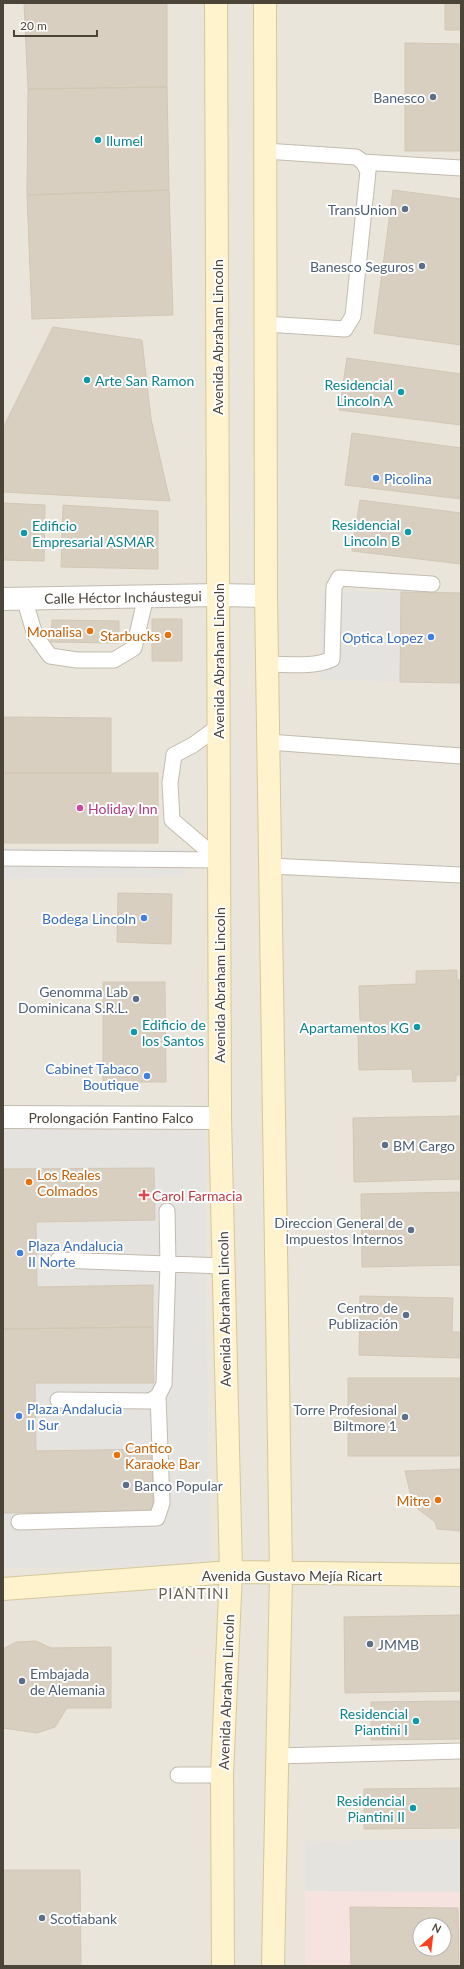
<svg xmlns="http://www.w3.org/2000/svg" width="464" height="1969" font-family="Lato,sans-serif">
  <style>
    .residential { fill: #eae5da; fill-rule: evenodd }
    .medical { fill: #f6e3e0; fill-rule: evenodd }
    .parking { fill: #e5e3e0 }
    .building { fill: #d8cfc1; stroke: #d3c7b4; fill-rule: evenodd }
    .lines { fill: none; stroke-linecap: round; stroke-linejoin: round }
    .lane-casing { stroke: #c2bbae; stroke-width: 17 }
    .street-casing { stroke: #c2bbae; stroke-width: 24 }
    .secondary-casing { stroke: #d6c79b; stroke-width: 24 }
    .lane { stroke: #fff; stroke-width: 15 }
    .street { stroke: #fff; stroke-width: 22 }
    .secondary { stroke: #fff3cd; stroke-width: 22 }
    .service-dot { fill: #5c6f8a; stroke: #fff; stroke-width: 1.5 }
    .culture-dot { fill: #0f9aa8; stroke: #fff; stroke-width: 1.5 }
    .shop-dot { fill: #3f7fe0; stroke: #fff; stroke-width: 1.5 }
    .food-dot { fill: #e8710a; stroke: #fff; stroke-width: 1.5 }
    .hotel-dot { fill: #d1479c; stroke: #fff; stroke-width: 1.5 }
    .health-dot { fill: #e0444e; stroke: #fff; stroke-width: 1.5 }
    .labels { text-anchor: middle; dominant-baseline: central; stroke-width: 4; stroke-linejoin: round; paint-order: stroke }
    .service-label { font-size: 14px; fill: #4e5e75; stroke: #fff; text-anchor: end }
    .culture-label { font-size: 14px; fill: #0d838f; stroke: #fff; text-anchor: end }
    .street-label { font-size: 14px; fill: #4b4439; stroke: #fff }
    .shop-label { font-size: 14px; fill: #366cbe; stroke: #fff; text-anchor: start }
    .food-label { font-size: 14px; fill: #c56008; stroke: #fff; text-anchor: end }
    .hotel-label { font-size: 14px; fill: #b23c85; stroke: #fff; text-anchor: start }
    .health-label { font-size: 14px; fill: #be3a42; stroke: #fff; text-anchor: start }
    .neighbourhood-label { font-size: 15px; letter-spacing: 1px; fill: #6e6250; stroke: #fff }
  </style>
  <rect width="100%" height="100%" fill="#f6f3ec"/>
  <!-- residential -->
  <path class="residential" d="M 3,3 L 461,3 L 461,1966 L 3,1966 ZM 420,1925 L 444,1925 L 444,1949 L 420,1949 Z"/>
  <!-- medical -->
  <path class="medical" d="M 461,1839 L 461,1966 L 305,1966 L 305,1841 ZM 420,1925 L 444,1925 L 444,1949 L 420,1949 Z"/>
  <!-- parking -->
  <path class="parking" d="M 321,591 L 401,592 L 400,682 L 320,679 Z
    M 3,848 L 185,849 L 184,877 L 3,879 Z
    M 204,1127 L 210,1566 L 3,1568 L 3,1513 L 153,1511 L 152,1449 L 36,1451 L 35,1383 L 154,1382 L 153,1285 L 37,1287 L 36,1222 L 155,1220 L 154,1168 L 3,1169 L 3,1129 Z
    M 461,1839 L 461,1892 L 305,1891 L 305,1841 Z"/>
  <!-- building -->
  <path class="building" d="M 24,3 L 167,3 L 167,87 L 28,89 Z
    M 445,3 L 461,3 L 461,30 L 445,30 Z
    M 405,43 L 461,44 L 461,151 L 405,151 Z
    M 167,87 L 169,190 L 27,195 L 28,89 Z
    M 169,190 L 173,315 L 32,319 L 27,195 Z
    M 393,190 L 461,199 L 461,345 L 374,333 Z
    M 53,327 L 142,340 L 151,419 L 170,501 L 3,492 L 3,428 Z
    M 347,358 L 461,374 L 461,425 L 339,410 Z
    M 352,433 L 461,448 L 461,499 L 345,485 Z
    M 360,500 L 461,513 L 461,564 L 352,551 Z
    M 3,503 L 45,505 L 44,561 L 3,560 Z
    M 63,505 L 158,511 L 158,569 L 61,567 Z
    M 401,592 L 461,593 L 461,683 L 400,682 Z
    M 152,619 L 182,619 L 182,661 L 152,661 Z
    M 52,620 L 119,621 L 119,643 L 51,642 Z
    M 3,717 L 111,718 L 111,773 L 3,773 Z
    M 3,773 L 158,773 L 158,843 L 3,843 Z
    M 118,893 L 172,894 L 171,944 L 117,942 Z
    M 457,970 L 457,980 L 461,980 L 461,1075 L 456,1075 L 456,1081 L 413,1082 L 412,1069 L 359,1070 L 358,1034 L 374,1034 L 374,1021 L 360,1021 L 359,986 L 416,984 L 416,971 Z
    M 103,982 L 165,982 L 166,1082 L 103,1082 Z
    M 461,1116 L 461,1179 L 354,1182 L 353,1118 Z
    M 154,1168 L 155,1220 L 36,1222 L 37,1287 L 153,1285 L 153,1327 L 3,1329 L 3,1169 Z
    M 461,1192 L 461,1265 L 362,1267 L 361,1194 Z
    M 360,1296 L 453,1298 L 452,1332 L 461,1332 L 461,1358 L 359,1355 Z
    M 153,1327 L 154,1383 L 35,1383 L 36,1451 L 152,1449 L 153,1511 L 3,1513 L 3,1329 Z
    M 348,1378 L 461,1378 L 461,1456 L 348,1456 Z
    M 461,1469 L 461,1531 L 437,1529 L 435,1522 L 418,1509 L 410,1492 L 405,1471 Z
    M 461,1615 L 461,1691 L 345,1693 L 344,1617 Z
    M 36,1641 L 51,1648 L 111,1647 L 111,1708 L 67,1708 L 55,1727 L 37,1733 L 3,1728 L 3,1649 L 16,1642 Z
    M 461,1701 L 461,1739 L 371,1740 L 371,1702 Z
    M 461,1788 L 461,1828 L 364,1829 L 364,1789 Z
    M 3,1870 L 80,1870 L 81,1966 L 3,1966 Z
    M 350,1907 L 458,1908 L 459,1966 L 351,1966 ZM 420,1925 L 444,1925 L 444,1949 L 420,1949 Z"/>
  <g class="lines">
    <defs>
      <path id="lane" d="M 265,151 L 356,157 L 363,162 L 368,171 L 353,316 L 345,329 L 265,324
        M 363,162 L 461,168
        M 24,598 L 35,635 L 50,656 L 77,660 L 114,660 L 134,648 L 146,596
        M 267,664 C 288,664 313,668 332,659 L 334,587 L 339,578 L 432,584
        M 219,726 L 193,745 L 174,755 L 170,783 L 172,820 L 219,860
        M 268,742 L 461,756
        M 3,858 L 219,860
        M 270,866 L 461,875
        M 58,1260 L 223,1266
        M 58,1400 L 150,1401 L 158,1396 L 164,1384 L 168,1264 L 167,1211
        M 19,1522 L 157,1518 L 162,1503 L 158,1396
        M 277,1756 L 461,1751
        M 178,1775 L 222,1775"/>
      <path id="street" d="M 3,599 L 218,595 L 266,596
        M 3,1117 L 220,1118"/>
      <path id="secondary" d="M 216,3 L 220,1118 L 231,1572 L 222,1775 L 223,1966
        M 265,3 L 266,596 L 281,1574 L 273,1966
        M 3,1589 L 231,1572 L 461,1575"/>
    </defs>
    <!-- lane casing -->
    <use href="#lane" class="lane-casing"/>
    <!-- street casing -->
    <use href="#street" class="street-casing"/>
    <!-- secondary casing -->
    <use href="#secondary" class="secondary-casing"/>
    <!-- lane -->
    <use href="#lane" class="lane"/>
    <!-- street -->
    <use href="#street" class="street"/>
    <!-- secondary -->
    <use href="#secondary" class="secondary"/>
  </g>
  <!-- markers -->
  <g class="service-dot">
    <circle cx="433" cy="97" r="4"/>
    <circle cx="405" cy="209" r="4"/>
    <circle cx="422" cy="266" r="4"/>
    <circle cx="136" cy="999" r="4"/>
    <circle cx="385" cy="1145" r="4"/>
    <circle cx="411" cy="1230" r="4"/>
    <circle cx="406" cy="1315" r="4"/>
    <circle cx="405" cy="1417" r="4"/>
    <circle cx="126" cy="1485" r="4"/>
    <circle cx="370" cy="1644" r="4"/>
    <circle cx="22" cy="1681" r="4"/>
    <circle cx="42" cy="1918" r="4"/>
  </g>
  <g class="culture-dot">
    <circle cx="98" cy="140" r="4"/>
    <circle cx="87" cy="380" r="4"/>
    <circle cx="401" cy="392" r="4"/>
    <circle cx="408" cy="532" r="4"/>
    <circle cx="24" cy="533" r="4"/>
    <circle cx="417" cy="1027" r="4"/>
    <circle cx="134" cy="1032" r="4"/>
    <circle cx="416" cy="1721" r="4"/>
    <circle cx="413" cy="1808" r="4"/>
  </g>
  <g class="shop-dot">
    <circle cx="376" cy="478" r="4"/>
    <circle cx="431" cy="637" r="4"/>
    <circle cx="144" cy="918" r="4"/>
    <circle cx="147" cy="1076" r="4"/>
    <circle cx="20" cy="1253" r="4"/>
    <circle cx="19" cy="1416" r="4"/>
  </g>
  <g class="food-dot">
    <circle cx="90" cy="631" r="4"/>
    <circle cx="168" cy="635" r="4"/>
    <circle cx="29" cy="1182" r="4"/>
    <circle cx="117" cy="1455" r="4"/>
    <circle cx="438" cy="1500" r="4"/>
  </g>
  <circle class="hotel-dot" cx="80" cy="808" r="4"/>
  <path class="health-dot" d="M142 1189h4v4h4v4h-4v4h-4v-4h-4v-4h4z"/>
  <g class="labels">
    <!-- service labels -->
    <g class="service-label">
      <text x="425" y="97">Banesco</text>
      <text x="397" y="209">TransUnion</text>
      <text x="414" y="266">Banesco Seguros</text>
      <text x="128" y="991">Genomma Lab<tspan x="128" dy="16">Dominicana S.R.L.</tspan></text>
      <text x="393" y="1145" text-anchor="start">BM Cargo</text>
      <text x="403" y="1222">Direccion General de<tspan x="403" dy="16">Impuestos Internos</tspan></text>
      <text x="398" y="1307">Centro de<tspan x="398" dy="16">Publización</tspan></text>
      <text x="397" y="1409">Torre Profesional<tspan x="397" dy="16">Biltmore 1</tspan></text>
      <text x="134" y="1485" text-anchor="start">Banco Popular</text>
      <text x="378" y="1644" text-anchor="start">JMMB</text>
      <text x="30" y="1673" text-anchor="start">Embajada<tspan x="30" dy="16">de Alemania</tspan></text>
      <text x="50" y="1918" text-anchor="start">Scotiabank</text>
    </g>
    <!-- culture labels -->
    <g class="culture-label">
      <text x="106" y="140" text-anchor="start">Ilumel</text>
      <text x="95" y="380" text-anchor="start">Arte San Ramon</text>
      <text x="393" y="384">Residencial<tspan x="393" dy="16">Lincoln A</tspan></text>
      <text x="400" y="524">Residencial<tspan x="400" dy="16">Lincoln B</tspan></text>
      <text x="32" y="525" text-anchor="start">Edificio<tspan x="32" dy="16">Empresarial ASMAR</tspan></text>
      <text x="142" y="1024" text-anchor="start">Edificio de<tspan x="142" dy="16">los Santos</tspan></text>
      <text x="409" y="1027">Apartamentos KG</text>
      <text x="408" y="1713">Residencial<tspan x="408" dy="16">Piantini I</tspan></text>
      <text x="405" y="1800">Residencial<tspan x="405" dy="16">Piantini II</tspan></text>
    </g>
    <!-- street labels -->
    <g class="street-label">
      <text transform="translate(217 337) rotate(-90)">Avenida Abraham Lincoln</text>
      <text transform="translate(123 597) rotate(-1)">Calle Héctor Incháustegui</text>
      <text transform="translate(218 661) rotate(-90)">Avenida Abraham Lincoln</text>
      <text transform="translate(219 985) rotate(-90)">Avenida Abraham Lincoln</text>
      <text x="111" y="1117">Prolongación Fantino Falco</text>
      <text transform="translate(224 1309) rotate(-91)">Avenida Abraham Lincoln</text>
      <text x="292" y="1575">Avenida Gustavo Mejía Ricart</text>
      <text transform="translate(226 1692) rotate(-88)">Avenida Abraham Lincoln</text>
    </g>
    <!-- shop labels -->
    <g class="shop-label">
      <text x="384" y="478">Picolina</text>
      <text x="423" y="637" text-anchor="end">Optica Lopez</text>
      <text x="136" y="918" text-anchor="end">Bodega Lincoln</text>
      <text x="139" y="1068" text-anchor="end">Cabinet Tabaco<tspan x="139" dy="16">Boutique</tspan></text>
      <text x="28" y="1245">Plaza Andalucia<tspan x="28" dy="16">II Norte</tspan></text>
      <text x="27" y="1408">Plaza Andalucia<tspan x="27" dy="16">II Sur</tspan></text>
    </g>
    <!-- food labels -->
    <g class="food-label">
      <text x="82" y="631">Monalisa</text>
      <text x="160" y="635">Starbucks</text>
      <text x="37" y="1174" text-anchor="start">Los Reales<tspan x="37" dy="16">Colmados</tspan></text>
      <text x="125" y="1447" text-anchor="start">Cantico<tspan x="125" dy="16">Karaoke Bar</tspan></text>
      <text x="430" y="1500">Mitre</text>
    </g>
    <!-- hotel labels -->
    <g class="hotel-label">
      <text x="88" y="808">Holiday Inn</text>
    </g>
    <!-- health labels -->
    <g class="health-label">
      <text x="152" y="1195">Carol Farmacia</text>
    </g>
    <!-- neighbourhood labels -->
    <g class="neighbourhood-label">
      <text x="194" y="1593">PIANTINI</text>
    </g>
  </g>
  <!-- border -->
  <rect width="464" height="1969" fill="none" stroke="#4b4439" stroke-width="8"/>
  <!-- north arrow -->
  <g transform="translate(432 1937) rotate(28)"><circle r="19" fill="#ffffff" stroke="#b7b4b0"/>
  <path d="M0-3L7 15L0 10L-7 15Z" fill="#fc3f1d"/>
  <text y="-6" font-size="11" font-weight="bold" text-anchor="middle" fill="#4b4439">N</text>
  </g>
  <!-- scale -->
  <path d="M14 30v6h83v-6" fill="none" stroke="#4b4439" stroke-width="2"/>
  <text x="20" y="30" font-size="12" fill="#4b4439" stroke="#ffffff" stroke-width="3" paint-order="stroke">20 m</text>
</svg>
